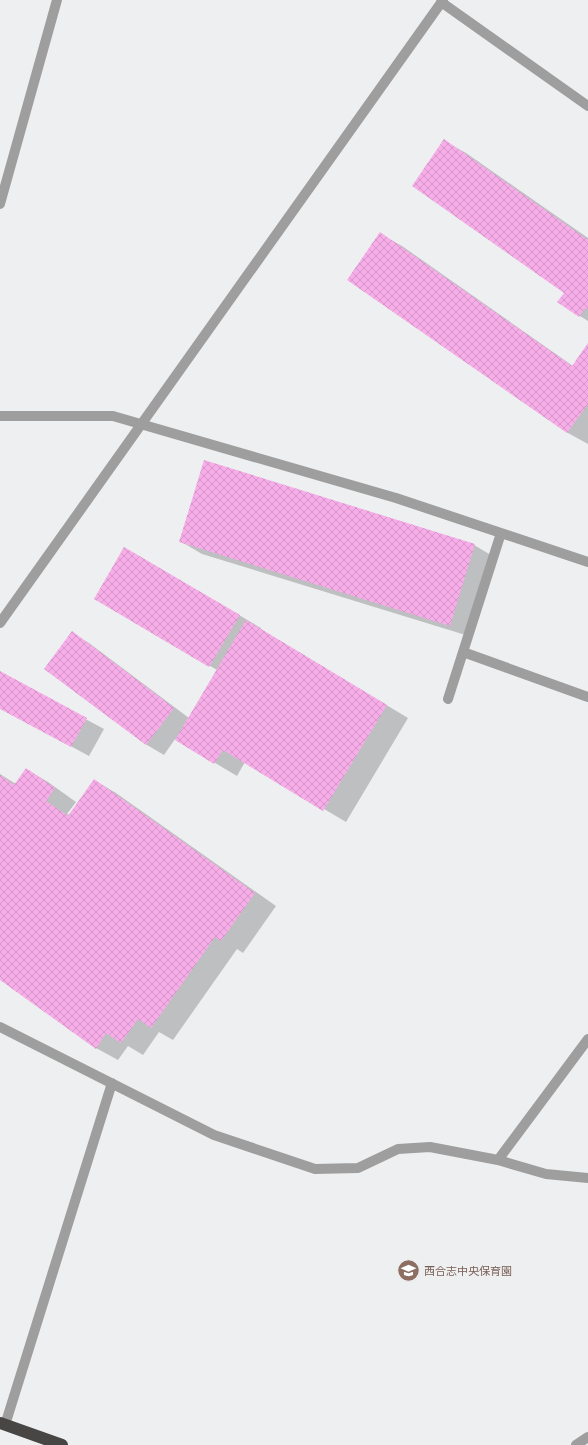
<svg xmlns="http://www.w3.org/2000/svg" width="588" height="1445" font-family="Georgia,'Noto Sans JP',serif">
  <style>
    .shadow { fill: #0003 }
    .building { fill: url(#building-cross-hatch) }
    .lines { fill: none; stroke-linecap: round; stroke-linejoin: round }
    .street { stroke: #9f9e9e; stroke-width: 10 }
    .highway { stroke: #474645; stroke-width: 12 }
    .labels { text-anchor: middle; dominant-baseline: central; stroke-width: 4; stroke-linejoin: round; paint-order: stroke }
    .education-label { font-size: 11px; fill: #785e54; stroke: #eeeff0; text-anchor: start }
  </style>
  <defs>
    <pattern id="building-cross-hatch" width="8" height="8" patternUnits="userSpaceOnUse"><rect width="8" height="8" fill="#f7ade8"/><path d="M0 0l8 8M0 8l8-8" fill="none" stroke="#d495c8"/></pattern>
  </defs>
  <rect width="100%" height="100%" fill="#eeeff0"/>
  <!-- shadow -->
  <path class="shadow" d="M 444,141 L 466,153 L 588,238 L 588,321 L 580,316 L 565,292 Z
    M 380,234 L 402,246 L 573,366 L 588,345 L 588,444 L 568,433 L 349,279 Z
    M 180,541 L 474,545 L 496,558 L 472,637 L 202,554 Z
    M 125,548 L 261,628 L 260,629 L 408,718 L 346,822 L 245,762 L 237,776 L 175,739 L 164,755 L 147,745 L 45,668 L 72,633 L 89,643 L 189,718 L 217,670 L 95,598 Z
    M 0,673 L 104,729 L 89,756 L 0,708 Z
    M 26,769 L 48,782 L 76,802 L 67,814 L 70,815 L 94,780 L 116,793 L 276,906 L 243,953 L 237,949 L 173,1040 L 159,1032 L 143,1055 L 128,1046 L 118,1060 L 96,1048 L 0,979 L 0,774 L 16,784 Z"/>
  <!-- building -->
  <path class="building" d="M 444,139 L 588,240 L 588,310 L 585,308 L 579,317 L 557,302 L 564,293 L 412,186 Z
    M 380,232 L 572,366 L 588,343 L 588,404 L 567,433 L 347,280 Z
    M 204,460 L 475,544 L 450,626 L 179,542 Z
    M 124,547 L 240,615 L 209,667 L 94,599 Z
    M 246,620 L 387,705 L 323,811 L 223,750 L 214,764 L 175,740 Z
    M 72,631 L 174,708 L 146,745 L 44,669 Z
    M 0,671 L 87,718 L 71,747 L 0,709 Z
    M 26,768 L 55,788 L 46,801 L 68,816 L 94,779 L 255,893 L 221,941 L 215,937 L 151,1028 L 138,1019 L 121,1043 L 106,1033 L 96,1049 L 0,980 L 0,775 L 14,785 Z"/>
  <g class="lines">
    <!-- street -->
    <path class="street" d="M 441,2 L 588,106
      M 0,204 L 57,0
      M 0,416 L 113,416 L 396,498 L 588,562
      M 0,623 L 443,0
      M 463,652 L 588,697
      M 448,699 L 501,533
      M 0,1027 L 214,1135 L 315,1169 L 358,1168 L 398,1149 L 430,1147 L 498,1160 L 546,1174 L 588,1178
      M 498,1160 L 588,1039
      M 5,1425 L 112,1083
      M 576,1445 L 588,1437"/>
    <!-- highway -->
    <path class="highway" d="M 0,1423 L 62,1445"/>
  </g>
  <!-- icons -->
  <defs>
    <symbol id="school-disc" viewBox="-11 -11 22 22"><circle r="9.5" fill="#8d6e63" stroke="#eeeff0"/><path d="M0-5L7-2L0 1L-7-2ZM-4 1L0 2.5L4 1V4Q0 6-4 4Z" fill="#fff"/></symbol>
  </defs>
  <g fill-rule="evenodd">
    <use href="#school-disc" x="396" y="1258" width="25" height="25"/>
  </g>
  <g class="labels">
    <!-- education labels -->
    <g class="education-label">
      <text x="424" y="1270">西合志中央保育園</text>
    </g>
  </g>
</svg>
